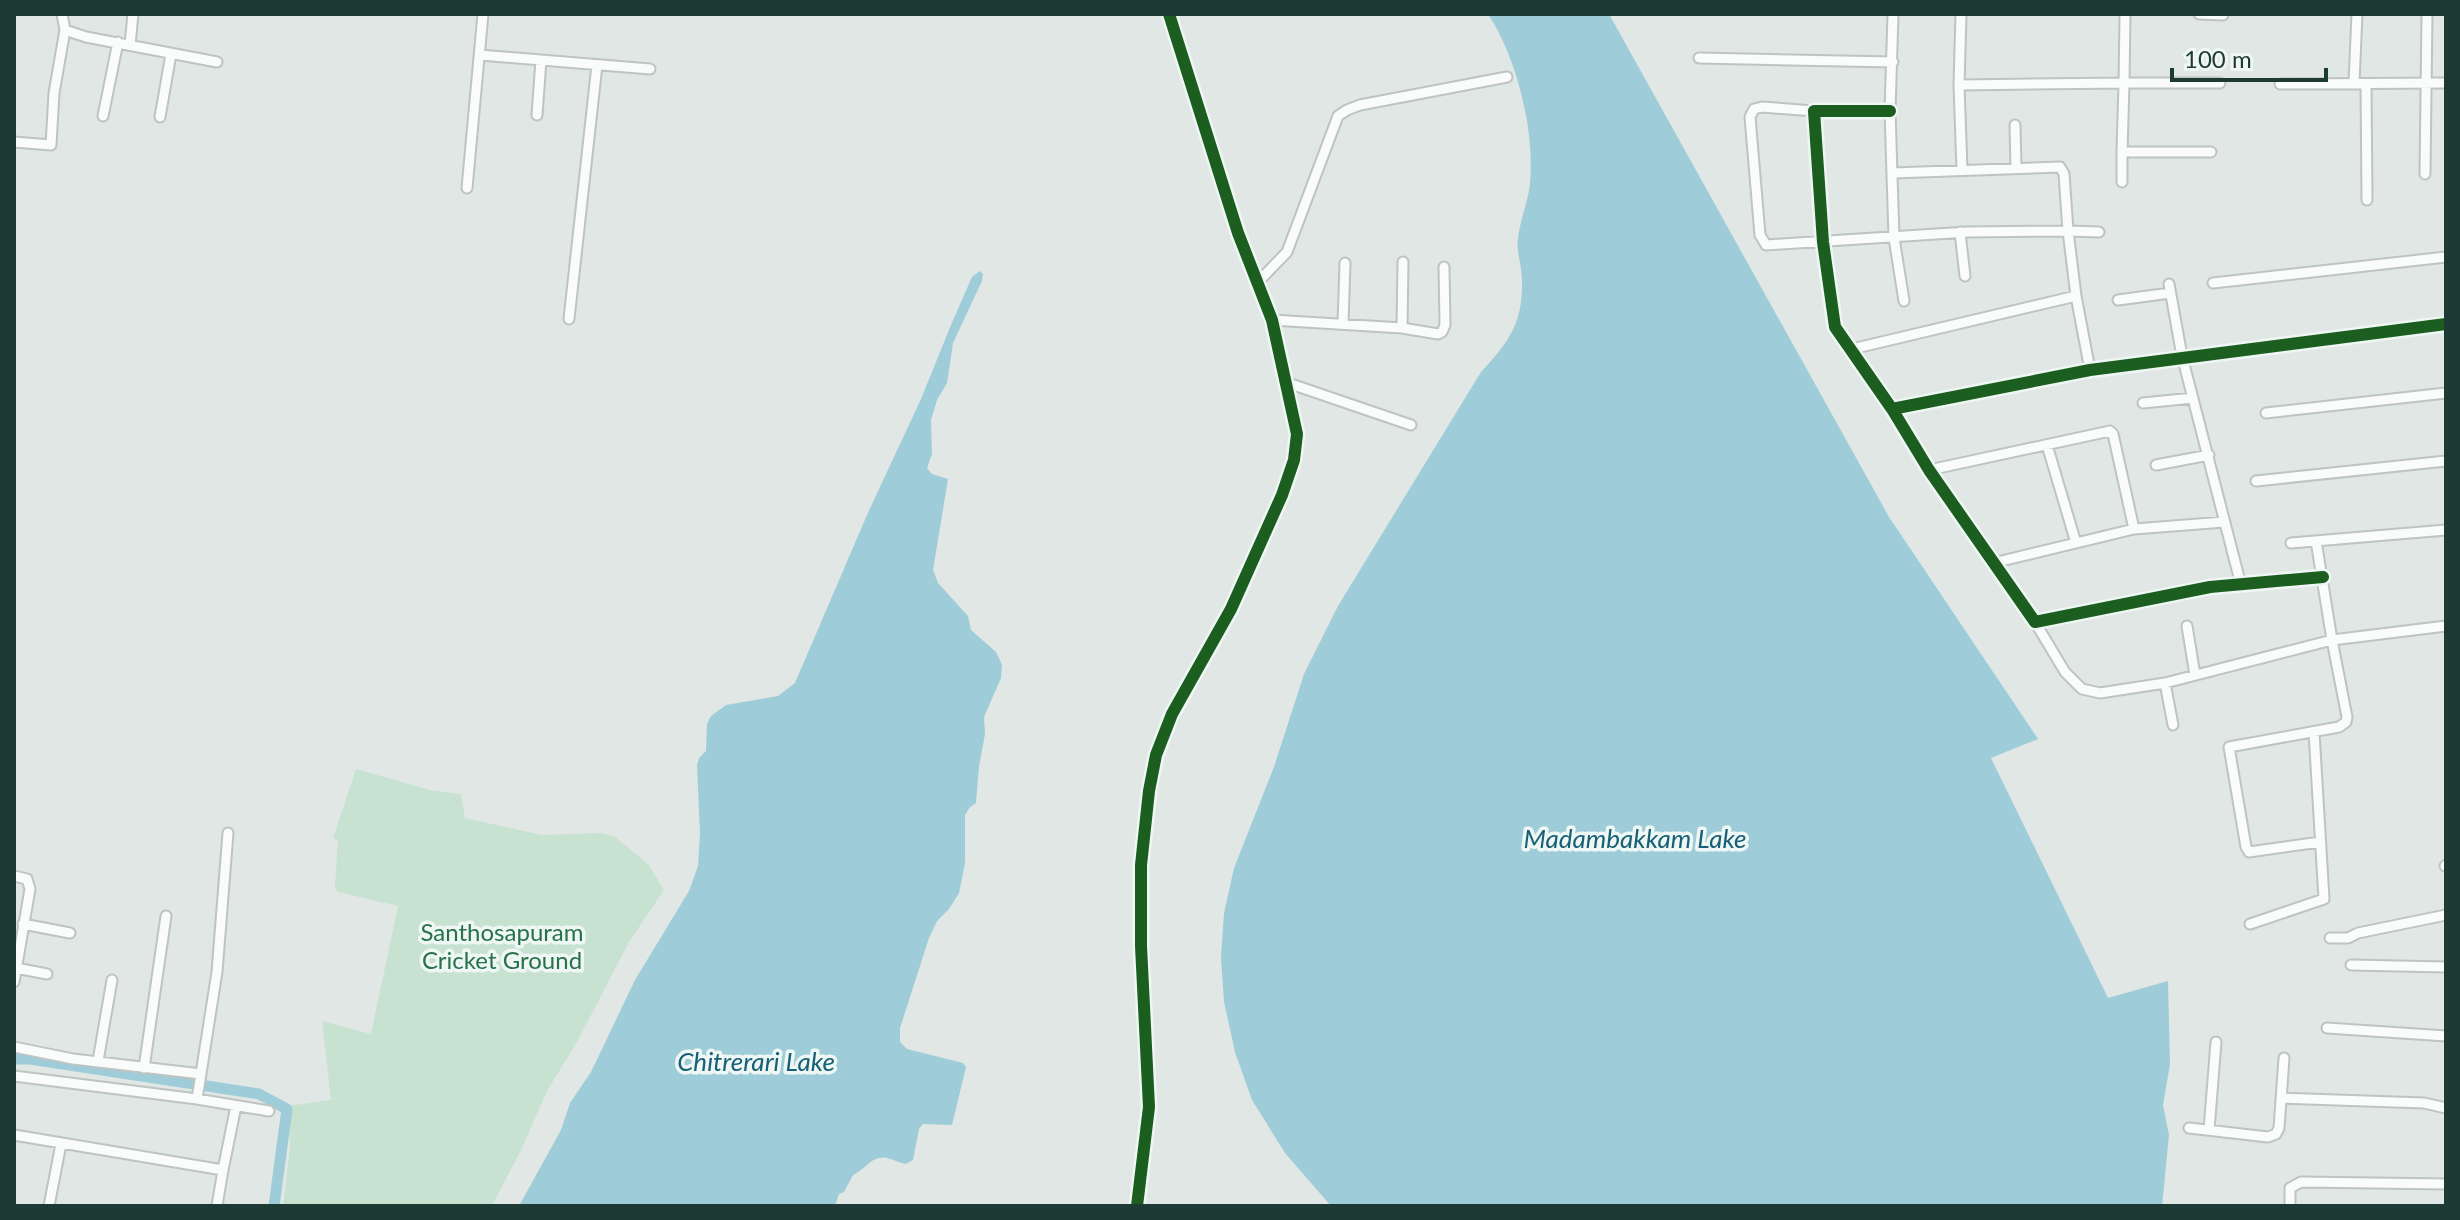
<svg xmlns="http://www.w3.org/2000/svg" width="2460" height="1220" font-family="Lato,sans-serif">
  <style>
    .green { fill: #c8e2d1 }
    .water { fill: #9eccd8 }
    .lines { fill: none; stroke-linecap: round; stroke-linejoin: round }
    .canal { stroke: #9eccd8; stroke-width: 11 }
    .street-casing { stroke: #bdc4c1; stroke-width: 13 }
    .secondary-casing { stroke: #bcc5c2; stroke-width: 16 }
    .street { stroke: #fafbfb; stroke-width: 9 }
    .secondary { stroke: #fafbfb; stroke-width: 12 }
    .cycleway-casing { stroke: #eef7f3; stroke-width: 17 }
    .cycleway { stroke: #1b5e20; stroke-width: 12 }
    .labels { text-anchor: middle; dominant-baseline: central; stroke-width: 7; stroke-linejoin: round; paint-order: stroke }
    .park-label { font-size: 24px; fill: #27724a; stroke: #eef7f3 }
    .water-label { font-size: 26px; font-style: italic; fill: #176078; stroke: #eef7f3 }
  </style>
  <rect width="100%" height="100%" fill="#e0e7e4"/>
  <!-- green -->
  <path class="green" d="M 356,769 L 430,790 L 461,794 L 465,818 L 542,835 L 601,833 L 615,837 L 648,864 L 664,890 L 629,942 L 578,1040 L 547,1091 L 522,1148 L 492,1206 L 283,1206 L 290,1148 L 288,1106 L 331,1100 L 322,1021 L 371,1034 L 398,906 L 338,892 L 335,887 L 338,840 L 333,838 Z"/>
  <!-- water -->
  <path class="water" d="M 1488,14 L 1609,14 L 1889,517 L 2038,739 L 1991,758 L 2108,998 L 2168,981 L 2170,1064 L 2163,1105 L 2169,1135 L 2162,1206 L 1331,1206 L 1285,1153 L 1252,1100 L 1235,1052 L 1224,1002 L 1221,958 L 1224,913 L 1234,868 L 1274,767 L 1304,674 L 1338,606 L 1481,372 C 1509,342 1523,323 1522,280 C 1522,266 1516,252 1518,238 C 1520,220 1528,202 1530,184 C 1535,131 1517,58 1488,14 Z
    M 980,271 L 983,274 L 982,281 L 953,343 L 947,383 L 937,400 L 931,420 L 932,454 L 927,468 L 932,474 L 948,479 L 933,570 L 938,583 L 968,616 L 971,630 L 996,652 L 1002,665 L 1001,678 L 984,717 L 985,734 L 979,766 L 976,803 L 970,807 L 965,815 L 965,863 L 959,893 L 949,909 L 937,921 L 929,938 L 900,1028 L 900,1042 L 907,1049 L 963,1063 L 966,1067 L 952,1125 L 923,1124 L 919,1129 L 913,1160 L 906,1164 C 899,1163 893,1159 887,1158 C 872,1155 865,1170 853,1175 L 844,1192 L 839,1194 L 835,1206 L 519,1206 L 561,1130 L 570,1103 L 591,1072 L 635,980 L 689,891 L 698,866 L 700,833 L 697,765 L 699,758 L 706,751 L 707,724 L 711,716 L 726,705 L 778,696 L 795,683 L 867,515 L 921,399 L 951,325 L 972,277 Z"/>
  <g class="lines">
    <!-- canal -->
    <path class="canal" d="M 14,1059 L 30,1059 L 259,1094 L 287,1109 L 274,1206"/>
    <defs>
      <path id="street" d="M 62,14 L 65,30 L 86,37 L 217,62
        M 1893,14 L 1890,111 L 1894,238 L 1904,301
        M 1961,14 L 1959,85 L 2124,83 L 2122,152 L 2211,152
        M 2125,14 L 2124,83 L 2220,83
        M 2199,14 L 2223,15
        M 130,45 L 133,14
        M 480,55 L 650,69
        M 1699,58 L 1893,62
        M 2354,83 L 2357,14
        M 2280,84 L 2446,83
        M 2366,84 L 2367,200
        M 1959,85 L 1962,170
        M 1814,111 L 1762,107 L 1754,109 L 1750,117 L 1760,235 L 1766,245 L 1967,232 L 2068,231 L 2076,296 L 1852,349
        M 1890,111 L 1814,111 L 1823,242 L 1835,327 L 1892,409 L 1929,470 L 2035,622 L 2210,587 L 2323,577
        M 537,115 L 541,60
        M 103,116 L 118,42
        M 160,117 L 171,54
        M 2015,125 L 2016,167
        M 14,142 L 51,145 L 54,93 L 65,30
        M 2122,152 L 2122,182
        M 1893,173 L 2060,167 L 2064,174 L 2068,231 L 2099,232
        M 2425,174 L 2427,14
        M 467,188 L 483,14
        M 1960,232 L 1965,276
        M 1258,282 L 1287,252 L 1338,116 L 1347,110 L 1360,105 L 1507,77
        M 2213,283 L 2446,257
        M 2169,284 L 2182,356 L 2241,585
        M 2076,296 L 2090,370
        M 2118,300 L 2170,293
        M 569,319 L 597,65
        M 1272,320 L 1402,328 L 1438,334 L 1442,332 L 1445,325 L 1444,267
        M 1343,324 L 1345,263
        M 1402,328 L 1403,262
        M 1285,382 L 1411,425
        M 2143,403 L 2193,398
        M 1892,409 L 2090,370 L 2446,324
        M 2266,413 L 2446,393
        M 2047,445 L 2076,543
        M 2156,465 L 2209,455
        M 1929,470 L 2110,431 L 2113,434 L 2134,529
        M 2256,481 L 2446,461
        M 2316,541 L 2332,640 L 2446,626
        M 2291,543 L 2446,530
        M 1993,563 L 2134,529 L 2224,522
        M 2035,622 L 2065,672 L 2082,689 L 2100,693 L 2165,683 L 2332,640 L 2347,717 L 2346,722 L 2339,727 L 2229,747 L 2246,847 L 2249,852 L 2320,842
        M 2187,626 L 2195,675
        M 2165,683 L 2173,725
        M 2445,866 L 2446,865
        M 14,876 L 27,879 L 30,889 L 14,982
        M 23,924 L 70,933
        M 2250,924 L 2324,899 L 2314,732
        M 2330,938 L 2348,938 L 2358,933 L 2446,915
        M 2351,965 L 2446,967
        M 16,968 L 47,974
        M 2327,1028 L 2446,1036
        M 14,1047 L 73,1059 L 201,1074
        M 98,1061 L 112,980
        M 144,1068 L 166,916
        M 14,1076 L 197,1099 L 269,1111
        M 2281,1098 L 2424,1103 L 2446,1108
        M 197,1099 L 217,972 L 228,833
        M 2189,1128 L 2268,1137 L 2276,1134 L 2279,1128 L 2284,1058
        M 2209,1130 L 2216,1042
        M 14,1135 L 223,1170 L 217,1206
        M 223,1170 L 236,1106
        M 49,1206 L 61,1144
        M 2290,1206 L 2290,1188 L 2301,1182 L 2446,1184"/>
      <path id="secondary" d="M 1137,1206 L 1149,1107 L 1141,946 L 1141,865 L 1149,791 L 1156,755 L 1172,714 L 1231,609 L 1282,495 L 1294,460 L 1297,434 L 1272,320 L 1238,233 L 1169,14"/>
    </defs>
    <!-- street casing -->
    <use href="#street" class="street-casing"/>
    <!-- secondary casing -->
    <use href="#secondary" class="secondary-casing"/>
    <!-- street -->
    <use href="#street" class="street"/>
    <!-- secondary -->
    <use href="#secondary" class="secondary"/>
    <defs>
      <path id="cycleway" d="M 1890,111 L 1814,111 L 1823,242 L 1835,327 L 1892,409 L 1929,470 L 2035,622 L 2210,587 L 2323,577
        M 1892,409 L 2090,370 L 2446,324
        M 1137,1206 L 1149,1107 L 1141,946 L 1141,865 L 1149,791 L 1156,755 L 1172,714 L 1231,609 L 1282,495 L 1294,460 L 1297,434 L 1272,320 L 1238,233 L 1169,14"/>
    </defs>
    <!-- cycleway casing -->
    <use href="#cycleway" class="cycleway-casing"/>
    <!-- cycleway -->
    <use href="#cycleway" class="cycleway"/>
  </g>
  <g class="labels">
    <!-- park labels -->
    <g class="park-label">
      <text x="502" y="931">Santhosapuram<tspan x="502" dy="28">Cricket Ground</tspan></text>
    </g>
    <!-- water labels -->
    <g class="water-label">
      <text x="1635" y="838">Madambakkam Lake</text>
      <text x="756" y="1061">Chitrerari Lake</text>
    </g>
  </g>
  <!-- border -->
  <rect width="2460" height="1220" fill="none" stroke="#1e3a35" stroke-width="32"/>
  <!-- scale -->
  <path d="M2172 68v12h154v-12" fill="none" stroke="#1e3a35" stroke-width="4"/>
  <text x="2184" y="68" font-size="24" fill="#1e3a35" stroke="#eef7f3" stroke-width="6" paint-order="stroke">100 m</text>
</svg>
